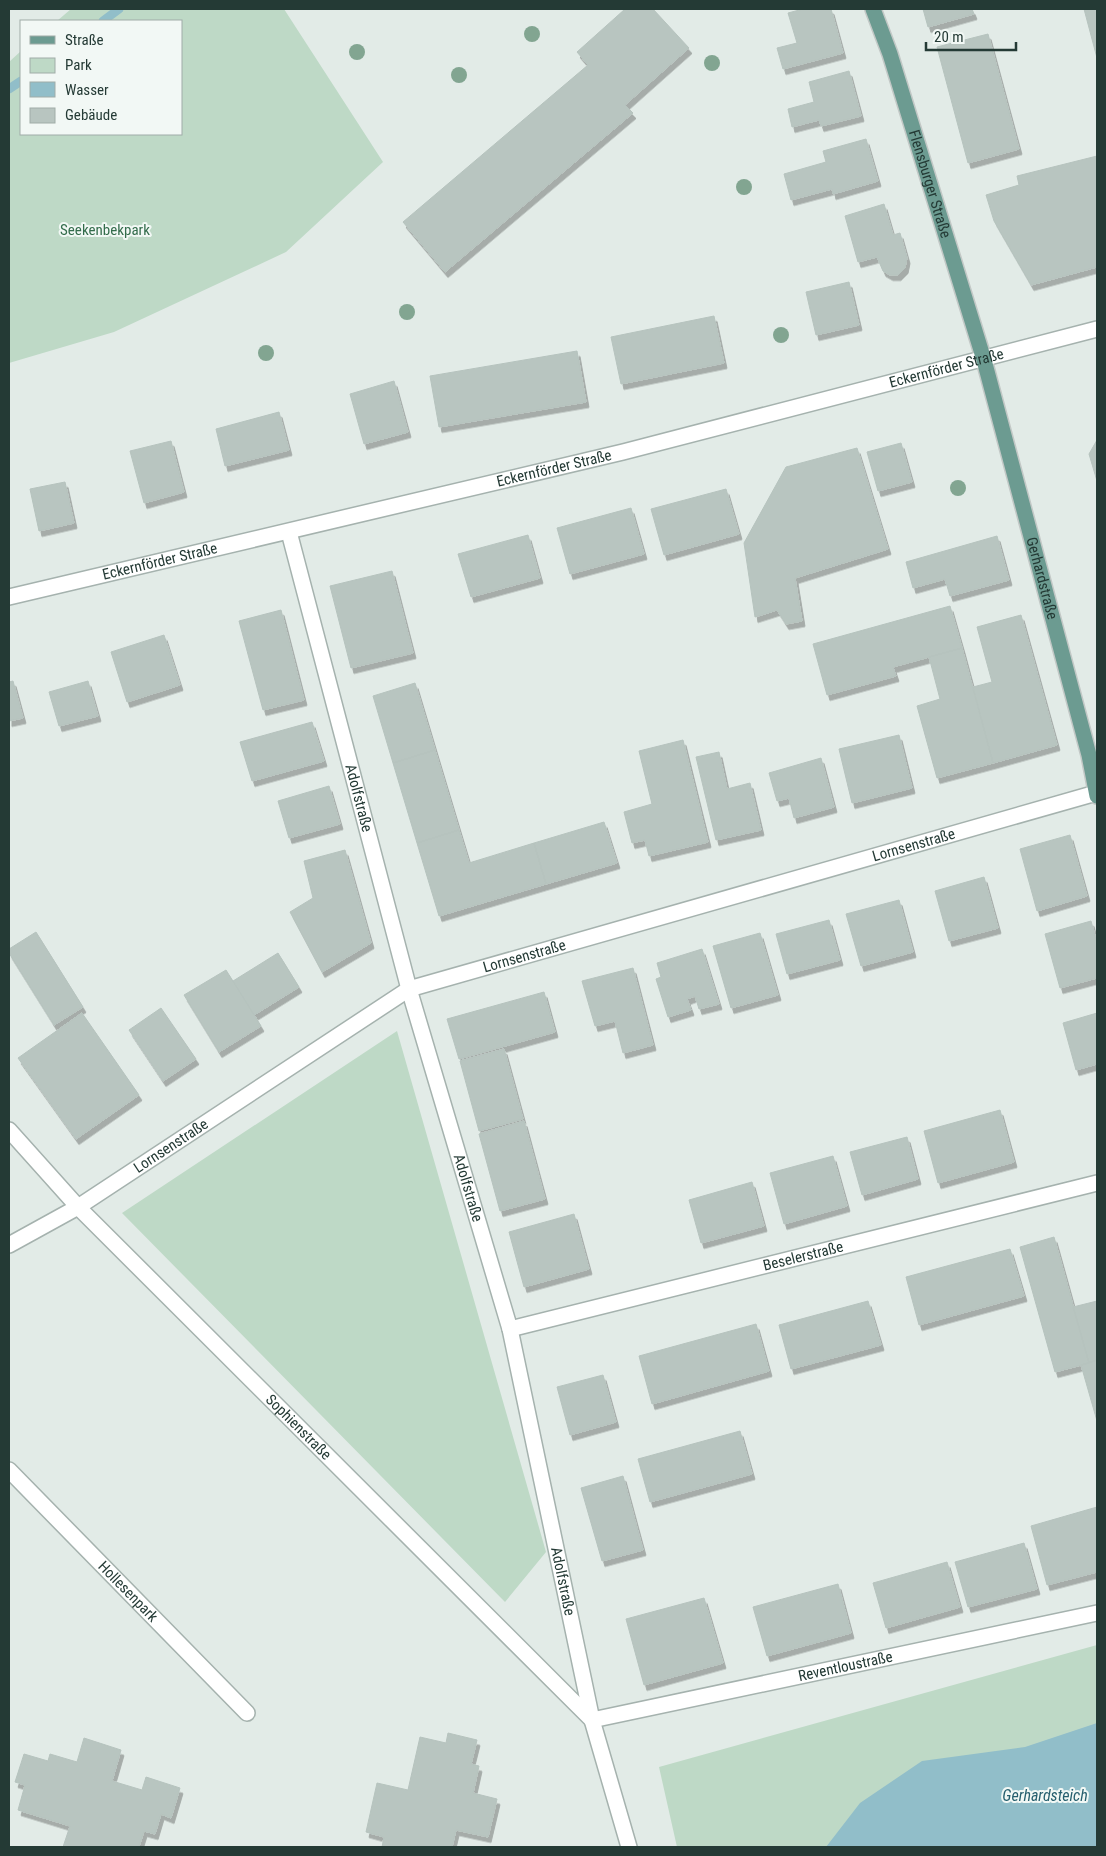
<svg xmlns="http://www.w3.org/2000/svg" width="1106" height="1856" font-family="'Roboto Condensed',sans-serif">
  <style>
    .green { fill: #bed9c6 }
    .water { fill: #91bec9 }
    .lines { fill: none; stroke-linecap: round; stroke-linejoin: round }
    .stream { stroke: #91bec9; stroke-width: 9 }
    .building { fill: #b8c5c0; stroke: #b6c3be; filter: url(#shadow) }
    .minor-casing { stroke: #a5b2ae; stroke-width: 18 }
    .major-casing { stroke: #c2c8c6; stroke-width: 18 }
    .minor { stroke: #fff; stroke-width: 15 }
    .major { stroke: #6c9b91; stroke-width: 15 }
    .tree { fill: #82a591 }
    .labels { text-anchor: middle; dominant-baseline: central; stroke-width: 4; stroke-linejoin: round; paint-order: stroke }
    .street-label { font-size: 15px; fill: #243a35; stroke: #f2f8f5 }
    .park-label { font-size: 15px; fill: #336c4b; stroke: #f2f8f5 }
    .water-label { font-size: 16px; font-style: italic; fill: #265f6e; stroke: #f2f8f5 }
  </style>
  <defs>
    <filter id="shadow"><feDropShadow dx="3" dy="5.5" stdDeviation="0" flood-color="#0004"/></filter>
  </defs>
  <rect width="100%" height="100%" fill="#e2ebe7"/>
  <!-- green -->
  <path class="green" d="M 71,9 L 284,9 L 383,162 L 286,252 L 114,332 L 9,363 L 9,62 L 21,51 L 21,134 L 181,134 L 181,21 L 57,21 Z
    M 397,1031 L 546,1552 L 505,1602 L 122,1213 Z
    M 1097,1645 L 1097,1847 L 677,1847 L 659,1767 Z"/>
  <!-- water -->
  <path class="water" d="M 1097,1723 L 1097,1847 L 826,1847 L 860,1803 L 922,1761 L 1025,1747 Z"/>
  <g class="lines">
    <!-- stream -->
    <path class="stream" d="M 103,21 L 119,9
      M 9,89 L 21,81"/>
  </g>
  <!-- building -->
  <path class="building" d="M 625,9 L 653,9 L 689,48 L 625,105 L 633,113 L 445,272 L 403,222 L 588,65 L 577,52 Z
    M 803,9 L 831,9 L 843,53 L 783,69 L 777,48 L 797,43 L 788,13 Z
    M 923,9 L 972,9 L 974,14 L 928,27 Z
    M 1084,9 L 1097,9 L 1097,58 Z
    M 988,34 L 1019,149 L 968,163 L 937,47 Z
    M 849,71 L 861,116 L 821,126 L 819,120 L 792,127 L 788,109 L 814,102 L 809,82 Z
    M 866,139 L 878,181 L 833,194 L 832,189 L 791,200 L 784,174 L 826,162 L 823,151 Z
    M 1097,156 L 1097,267 L 1031,285 L 994,221 L 986,195 L 1019,185 L 1017,176 Z
    M 884,204 L 893,235 L 900,233 L 907,258 L 905,268 L 898,275 L 890,275 L 883,271 L 877,257 L 858,262 L 845,216 Z
    M 849,282 L 859,325 L 816,335 L 806,292 Z
    M 714,316 L 724,363 L 621,384 L 611,337 Z
    M 577,351 L 586,402 L 439,427 L 430,376 Z
    M 394,381 L 408,432 L 364,444 L 350,394 Z
    M 279,412 L 289,450 L 225,466 L 216,429 Z
    M 1097,440 L 1097,481 L 1089,454 Z
    M 171,441 L 184,492 L 144,503 L 130,451 Z
    M 901,443 L 912,482 L 878,491 L 867,452 Z
    M 857,448 L 888,549 L 795,578 L 802,621 L 786,624 L 777,610 L 755,617 L 744,543 L 786,467 Z
    M 65,482 L 74,523 L 39,531 L 30,489 Z
    M 726,489 L 739,534 L 664,555 L 651,509 Z
    M 631,508 L 644,554 L 570,574 L 557,528 Z
    M 528,535 L 540,578 L 471,597 L 458,554 Z
    M 997,536 L 1009,580 L 950,596 L 945,579 L 913,588 L 906,562 Z
    M 392,571 L 413,653 L 351,668 L 330,586 Z
    M 950,606 L 962,648 L 893,667 L 896,676 L 827,695 L 813,644 Z
    M 281,610 L 304,700 L 263,710 L 239,621 Z
    M 1021,615 L 1057,745 L 993,763 L 973,687 L 992,682 L 977,627 Z
    M 164,635 L 180,685 L 127,702 L 111,652 Z
    M 962,648 L 993,763 L 937,778 L 917,706 L 940,699 L 929,657 Z
    M 13,681 L 23,718 L 9,721 L 9,682 Z
    M 88,681 L 98,716 L 59,726 L 49,692 Z
    M 415,683 L 435,750 L 393,763 L 373,696 Z
    M 312,722 L 324,761 L 252,781 L 240,742 Z
    M 899,735 L 912,788 L 852,803 L 839,749 Z
    M 683,740 L 708,842 L 649,856 L 645,840 L 632,843 L 624,812 L 652,804 L 639,751 Z
    M 435,750 L 459,830 L 417,843 L 393,763 Z
    M 719,752 L 727,789 L 750,783 L 761,830 L 716,840 L 696,757 Z
    M 821,758 L 834,807 L 794,818 L 789,798 L 777,801 L 769,773 Z
    M 329,786 L 340,824 L 289,838 L 278,801 Z
    M 604,822 L 617,863 L 546,884 L 534,843 Z
    M 459,830 L 469,863 L 534,843 L 546,884 L 439,916 L 417,843 Z
    M 1070,835 L 1087,896 L 1037,911 L 1020,849 Z
    M 345,850 L 371,943 L 322,972 L 290,912 L 313,898 L 304,861 Z
    M 984,877 L 998,928 L 949,941 L 935,891 Z
    M 899,900 L 913,952 L 861,966 L 846,914 Z
    M 829,920 L 840,960 L 787,974 L 776,934 Z
    M 1091,921 L 1097,943 L 1097,978 L 1060,988 L 1045,934 Z
    M 36,932 L 83,1007 L 54,1025 L 9,953 L 9,949 Z
    M 760,933 L 778,995 L 731,1008 L 713,946 Z
    M 702,949 L 719,1004 L 699,1009 L 695,996 L 687,999 L 691,1010 L 668,1017 L 656,979 L 661,977 L 657,963 Z
    M 278,953 L 299,987 L 254,1015 L 233,981 Z
    M 633,968 L 653,1045 L 623,1053 L 615,1021 L 595,1026 L 582,981 Z
    M 226,970 L 261,1026 L 219,1052 L 184,995 Z
    M 544,992 L 555,1032 L 459,1059 L 447,1019 Z
    M 161,1008 L 196,1059 L 163,1081 L 129,1030 Z
    M 82,1013 L 139,1095 L 76,1139 L 18,1058 Z
    M 1097,1013 L 1097,1064 L 1076,1070 L 1063,1023 Z
    M 504,1049 L 523,1119 L 479,1131 L 460,1061 Z
    M 1000,1110 L 1014,1162 L 938,1183 L 924,1131 Z
    M 524,1121 L 545,1199 L 500,1211 L 479,1134 Z
    M 907,1137 L 918,1179 L 862,1195 L 850,1152 Z
    M 833,1156 L 847,1206 L 784,1224 L 770,1173 Z
    M 752,1182 L 764,1226 L 701,1243 L 689,1200 Z
    M 574,1214 L 589,1269 L 524,1287 L 509,1232 Z
    M 1054,1237 L 1089,1363 L 1055,1372 L 1020,1247 Z
    M 1010,1249 L 1024,1296 L 919,1325 L 906,1277 Z
    M 868,1301 L 881,1345 L 791,1369 L 779,1325 Z
    M 1097,1301 L 1097,1360 L 1089,1363 L 1073,1307 Z
    M 756,1324 L 769,1371 L 652,1404 L 639,1356 Z
    M 1097,1360 L 1097,1421 L 1081,1365 Z
    M 603,1375 L 616,1422 L 570,1435 L 557,1387 Z
    M 740,1431 L 752,1474 L 650,1502 L 638,1459 Z
    M 623,1476 L 643,1550 L 602,1561 L 581,1488 Z
    M 1097,1507 L 1097,1572 L 1047,1585 L 1031,1526 Z
    M 1024,1543 L 1037,1589 L 968,1607 L 955,1562 Z
    M 947,1562 L 960,1607 L 886,1628 L 873,1583 Z
    M 838,1584 L 851,1633 L 767,1656 L 753,1607 Z
    M 704,1598 L 723,1663 L 644,1685 L 626,1619 Z
    M 448,1733 L 477,1740 L 471,1764 L 479,1766 L 473,1793 L 497,1799 L 488,1837 L 456,1830 L 452,1847 L 382,1847 L 384,1837 L 366,1832 L 377,1783 L 408,1790 L 420,1737 L 446,1743 Z
    M 84,1738 L 121,1750 L 112,1781 L 142,1790 L 146,1777 L 180,1788 L 171,1818 L 161,1814 L 155,1834 L 144,1831 L 139,1847 L 63,1847 L 70,1826 L 18,1810 L 25,1785 L 15,1782 L 24,1754 L 48,1761 L 50,1754 L 77,1762 Z"/>
  <g class="lines">
    <defs>
      <g id="minor">
        <path id="s1" d="M 289,532 L 409,989 L 510,1329 L 592,1720 L 629,1847"/>
        <path id="s2" d="M 9,597 L 623,452 L 1097,329"/>
        <path id="s3" d="M 9,1130 L 78,1207 L 592,1720"/>
        <path id="s4" d="M 9,1245 L 78,1207 L 409,989 L 1096,793"/>
        <path id="s5" d="M 510,1329 L 1097,1183"/>
        <path id="s6" d="M 9,1470 L 247,1713"/>
        <path id="s7" d="M 592,1720 L 1097,1613"/>
      </g>
      <g id="major">
        <path id="s8" d="M 873,9 L 890,54 L 984,360 L 1089,755 L 1097,796"/>
      </g>
    </defs>
    <!-- minor casing -->
    <use href="#minor" class="minor-casing"/>
    <!-- major casing -->
    <use href="#major" class="major-casing"/>
    <!-- minor -->
    <use href="#minor" class="minor"/>
    <!-- major -->
    <use href="#major" class="major"/>
  </g>
  <!-- trees -->
  <g class="tree">
    <circle cx="532" cy="34" r="8"/>
    <circle cx="357" cy="52" r="8"/>
    <circle cx="712" cy="63" r="8"/>
    <circle cx="459" cy="75" r="8"/>
    <circle cx="744" cy="187" r="8"/>
    <circle cx="407" cy="312" r="8"/>
    <circle cx="781" cy="335" r="8"/>
    <circle cx="266" cy="353" r="8"/>
    <circle cx="958" cy="488" r="8"/>
  </g>
  <g class="labels">
    <!-- street labels -->
    <g class="street-label">
      <text stroke="none"><textPath href="#s8" startOffset="184">Flensburger Straße</textPath></text>
      <text stroke="none"><textPath href="#s2" startOffset="965">Eckernförder Straße</textPath></text>
      <text stroke="none"><textPath href="#s2" startOffset="560">Eckernförder Straße</textPath></text>
      <text stroke="none"><textPath href="#s2" startOffset="155">Eckernförder Straße</textPath></text>
      <text stroke="none"><textPath href="#s8" startOffset="594">Gerhardstraße</textPath></text>
      <text stroke="none"><textPath href="#s1" startOffset="275">Adolfstraße</textPath></text>
      <text stroke="none"><textPath href="#s4" startOffset="1000">Lornsenstraße</textPath></text>
      <text stroke="none"><textPath href="#s4" startOffset="595">Lornsenstraße</textPath></text>
      <text stroke="none"><textPath href="#s4" startOffset="190">Lornsenstraße</textPath></text>
      <text stroke="none"><textPath href="#s1" startOffset="680">Adolfstraße</textPath></text>
      <text stroke="none"><textPath href="#s5" startOffset="302">Beselerstraße</textPath></text>
      <text stroke="none"><textPath href="#s3" startOffset="415">Sophienstraße</textPath></text>
      <text stroke="none"><textPath href="#s1" startOffset="1085">Adolfstraße</textPath></text>
      <text stroke="none"><textPath href="#s6" startOffset="170">Hollesenpark</textPath></text>
      <text stroke="none"><textPath href="#s7" startOffset="259">Reventloustraße</textPath></text>
    </g>
    <!-- park labels -->
    <g class="park-label">
      <text x="105" y="230">Seekenbekpark</text>
    </g>
    <!-- water labels -->
    <g class="water-label">
      <text x="1045" y="1795">Gerhardsteich</text>
    </g>
  </g>
  <!-- border -->
  <rect width="1106" height="1856" fill="none" stroke="#243a35" stroke-width="20"/>
  <!-- legend -->
  <rect x="20" y="20" width="162" height="115" fill="#f2f8f5" stroke="#a0aca8"/>
  <rect x="30" y="36" width="25" height="8" fill="#6c9b91" stroke="#a0aca8"/>
  <text x="65" y="45" font-size="15" fill="#243a35">Straße</text>
  <rect x="30" y="58" width="25" height="15" fill="#bed9c6" stroke="#a0aca8"/>
  <text x="65" y="70" font-size="15" fill="#243a35">Park</text>
  <rect x="30" y="82" width="25" height="15" fill="#91bec9" stroke="#a0aca8"/>
  <text x="65" y="95" font-size="15" fill="#243a35">Wasser</text>
  <rect x="30" y="108" width="25" height="15" fill="#b8c5c0" stroke="#a0aca8"/>
  <text x="65" y="120" font-size="15" fill="#243a35">Gebäude</text>
  <!-- scale -->
  <path d="M926 42v8h90v-8" fill="none" stroke="#243a35" stroke-width="2.5"/>
  <text x="934" y="42" font-size="15" fill="#243a35" stroke="#f2f8f5" stroke-width="4" paint-order="stroke">20 m</text>
</svg>
